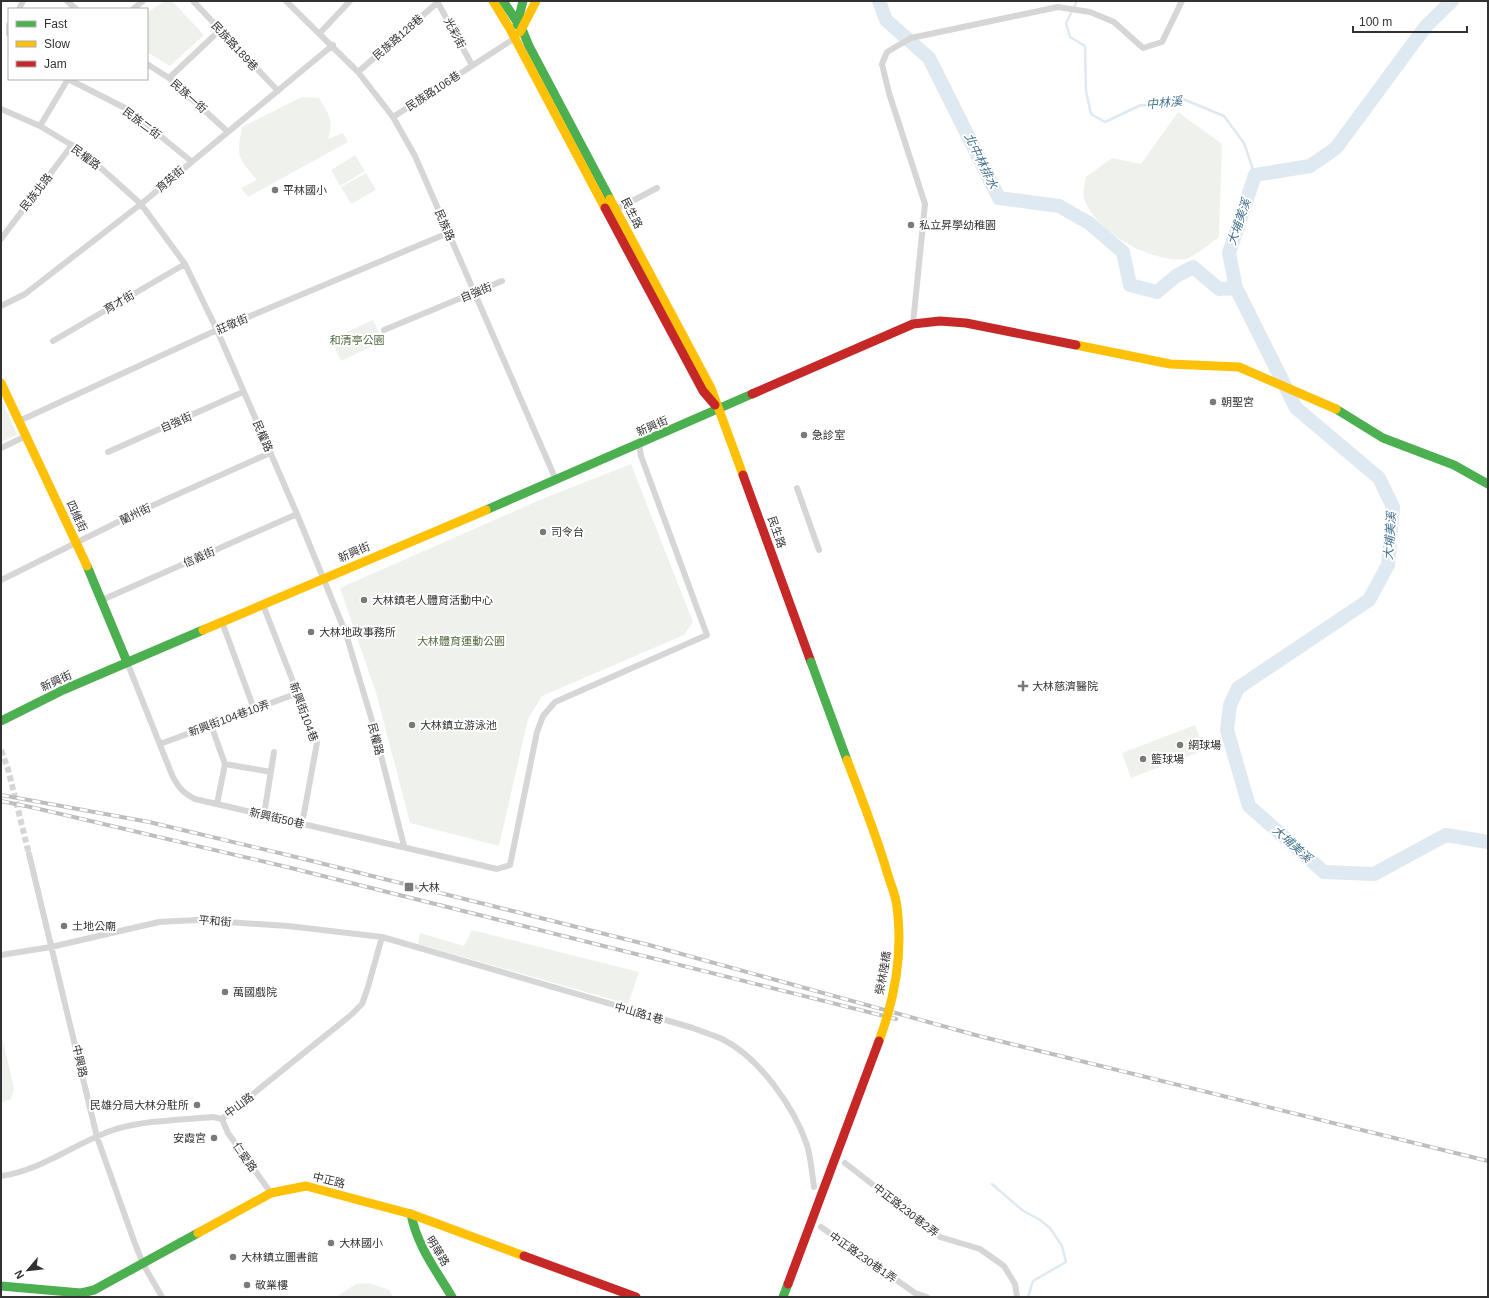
<svg xmlns="http://www.w3.org/2000/svg" width="1489" height="1298" font-family="Arial,'Noto Sans TC',sans-serif">
  <style>
    .green { fill: #eff2ec }
    .lines { fill: none; stroke-linecap: round; stroke-linejoin: round }
    .stream { stroke: #dee9f1; stroke-width: 2.5 }
    .river { stroke: #dee9f1; stroke-width: 14 }
    .street-tunnel { stroke: #d6d6d6; stroke-width: 6; stroke-dasharray: 6 3; stroke-linecap: butt }
    .street { stroke: #d6d6d6; stroke-width: 6 }
    .fast { stroke: #4caf50; stroke-width: 9 }
    .slow { stroke: #ffc107; stroke-width: 9 }
    .jam { stroke: #c62828; stroke-width: 9 }
    .rail-casing { stroke: #bebebe; stroke-width: 4 }
    .rail { stroke: #fff; stroke-width: 2.5; stroke-dasharray: 8; stroke-linecap: butt }
    .fast-bridge { stroke: #4caf50; stroke-width: 9 }
    .slow-bridge { stroke: #ffc107; stroke-width: 9 }
    .jam-bridge { stroke: #c62828; stroke-width: 9 }
    .poi-dot { fill: #7a7a7a; stroke: #fff; stroke-width: 1.5 }
    .labels { text-anchor: middle; dominant-baseline: central; stroke-width: 4; stroke-linejoin: round; paint-order: stroke }
    .street-label { font-size: 11px; fill: #323232; stroke: #fff }
    .poi-label { font-size: 11px; fill: #323232; stroke: #fff; text-anchor: start }
    .park-label { font-size: 11px; fill: #556b41; stroke: #fff }
    .water-label { font-size: 12px; font-style: italic; fill: #447290; stroke: #fff }
  </style>
  <rect width="100%" height="100%" fill="#fff"/>
  <!-- green -->
  <path class="green" d="M 164,1 L 172,1 L 204,35 L 170,66 L 147,52 L 147,13 Z
    M 302,97 L 319,98 C 329,115 334,120 328,139 L 343,133 L 348,142 L 248,197 L 241,188 L 257,180 C 238,158 236,157 242,127 Z
    M 1178,112 L 1222,144 L 1219,237 C 1212,242 1194,257 1186,259 C 1152,264 1094,231 1084,198 C 1082,193 1085,183 1086,177 L 1112,158 L 1141,164 Z
    M 355,155 L 365,171 L 340,186 L 331,170 Z
    M 366,173 L 376,190 L 351,204 L 341,187 Z
    M 373,320 L 383,341 L 341,361 L 331,339 Z
    M 1,399 L 17,435 L 1,442 Z
    M 631,464 L 693,622 L 684,635 L 542,696 L 528,719 L 499,846 L 410,823 L 377,696 L 340,588 L 542,499 Z
    M 1195,725 L 1204,750 L 1131,778 L 1122,753 Z
    M 472,930 L 639,972 L 628,1004 L 418,944 L 420,933 L 464,946 Z
    M 1,1033 L 14,1088 L 11,1099 L 1,1103 Z
    M 369,1283 L 389,1290 L 393,1297 L 336,1297 L 356,1284 Z"/>
  <g class="lines">
    <!-- stream -->
    <path class="stream" d="M 1077,1 L 1066,23 L 1070,37 L 1085,46 L 1086,91 L 1091,114 L 1105,122 L 1141,105 L 1156,106 L 1183,99 L 1224,116 L 1244,143 L 1255,175
      M 992,1184 L 1022,1210 L 1040,1220 L 1050,1228 L 1062,1246 L 1066,1262 L 1033,1281 L 1028,1297"/>
    <!-- river -->
    <path class="river" d="M 879,1 L 886,20 L 929,58 L 999,198 L 1059,206 L 1089,223 L 1123,252 L 1130,285 L 1157,292 L 1176,276 L 1193,267 L 1219,289 L 1236,288
      M 1452,1 L 1426,26 L 1336,148 L 1310,166 L 1255,175 L 1229,253 L 1236,288 L 1296,408 L 1379,478 L 1393,507 L 1388,565 L 1369,600 L 1238,688 L 1230,705 L 1227,730 L 1249,806 L 1324,872 L 1374,874 L 1446,835 L 1488,842"/>
    <!-- street-tunnel -->
    <path class="street-tunnel" d="M 1,750 L 8,769 L 29,854"/>
    <!-- street -->
    <path class="street" d="M 67,1 L 76,9
      M 193,1 L 278,91
      M 286,1 L 358,72 L 393,117 L 415,156 L 556,480
      M 437,1 L 472,65
      M 19,9 L 23,1
      M 133,9 L 143,1
      M 9,25 L 9,34
      M 320,33 L 350,1
      M 147,64 L 169,78 L 228,132
      M 358,72 L 438,2
      M 169,78 L 220,30
      M 68,79 L 127,109 L 191,161
      M 1,109 L 40,126 L 83,152 L 141,204 L 185,264 L 217,330 L 297,514 L 346,634 L 373,724 L 404,846
      M 393,117 L 515,38
      M 40,126 L 68,79
      M 617,209 L 657,188
      M 1,239 L 72,145
      M 1,306 L 25,294 L 141,204 L 333,45
      M 913,324 L 925,204 L 889,93 L 882,64 L 887,52 L 911,38 L 1058,7 L 1090,12 L 1114,22 L 1143,48 L 1162,42 L 1182,1
      M 384,330 L 502,281
      M 53,341 L 185,264
      M 19,421 L 217,330 L 448,233
      M 1,448 L 26,436
      M 108,452 L 243,392
      M 797,488 L 819,550
      M 1,580 L 138,512 L 270,453
      M 102,600 L 297,514
      M 263,605 L 317,743 L 302,824
      M 222,622 L 254,709
      M 127,662 L 172,775 C 178,787 183,793 195,799 L 497,869 L 510,865 L 537,732 L 543,716 L 555,702 L 707,635 L 641,456 L 639,444
      M 211,725 L 225,764 L 217,804
      M 160,744 L 298,693
      M 225,764 L 271,772
      M 264,815 L 274,752
      M 29,854 L 97,1137 L 134,1241 L 143,1264 L 162,1297
      M 1,955 L 51,947 L 159,922 L 197,920 L 288,926 L 382,937 L 693,1028 C 703,1032 713,1035 722,1039 C 759,1057 794,1107 807,1145 C 811,1159 812,1173 814,1187
      M 222,1119 L 228,1133 L 271,1193
      M 845,1163 L 940,1237 L 980,1249 L 1004,1266 L 1015,1284 L 1017,1297
      M 1,1176 C 43,1170 76,1142 116,1129 C 147,1120 181,1120 213,1117 L 222,1119 L 351,1015 L 362,1004 L 368,987 L 382,937
      M 821,1227 L 915,1293 L 927,1297"/>
    <!-- fast -->
    <path class="fast" d="M 503,1 L 522,29 L 529,46 L 610,199
      M 517,25 L 523,1
      M 1336,409 L 1383,438 L 1454,465 L 1488,484
      M 486,510 L 752,394
      M 87,566 L 127,662
      M 1,721 L 63,690 L 203,630
      M 411,1214 C 417,1246 436,1270 452,1297
      M 1,1286 L 81,1293 L 94,1290 L 198,1233
      M 783,1297 L 788,1284"/>
    <!-- slow -->
    <path class="slow" d="M 493,1 L 510,29 L 605,208
      M 520,32 L 536,1
      M 610,199 L 711,388 L 743,475
      M 1076,345 L 1170,364 L 1239,367 L 1336,409
      M 1,383 L 87,566
      M 203,630 L 486,510
      M 198,1233 L 271,1193 L 306,1186 L 411,1214 L 524,1256"/>
    <!-- jam -->
    <path class="jam" d="M 605,208 L 703,391 L 715,405
      M 752,394 L 913,324 L 940,321 L 966,323 L 1076,345
      M 743,475 L 811,662
      M 524,1256 L 636,1297"/>
    <defs>
      <path id="rail" d="M 1,795 L 149,822 L 300,858 L 649,945 L 979,1036 L 1488,1161
        M 1,801 L 35,808 L 287,867 L 896,1019"/>
    </defs>
    <!-- rail casing -->
    <use href="#rail" class="rail-casing"/>
    <!-- rail -->
    <use href="#rail" class="rail"/>
    <!-- fast-bridge -->
    <path class="fast-bridge" d="M 811,662 L 847,760"/>
    <!-- slow-bridge -->
    <path class="slow-bridge" d="M 847,760 C 861,797 876,834 887,872 C 890,883 896,895 897,907 C 903,952 895,998 879,1041"/>
    <!-- jam-bridge -->
    <path class="jam-bridge" d="M 788,1284 L 879,1041"/>
  </g>
  <!-- markers -->
  <g class="poi-dot">
    <circle cx="275" cy="190" r="4"/>
    <circle cx="911" cy="225" r="4"/>
    <circle cx="1213" cy="402" r="4"/>
    <circle cx="804" cy="435" r="4"/>
    <circle cx="543" cy="532" r="4"/>
    <circle cx="364" cy="600" r="4"/>
    <circle cx="311" cy="632" r="4"/>
    <path d="M1021 680h4v4h4v4h-4v4h-4v-4h-4v-4h4z"/>
    <circle cx="412" cy="725" r="4"/>
    <circle cx="1180" cy="745" r="4"/>
    <circle cx="1143" cy="759" r="4"/>
    <rect x="404" y="882" width="10" height="10" rx="2"/>
    <circle cx="64" cy="926" r="4"/>
    <circle cx="225" cy="992" r="4"/>
    <circle cx="197" cy="1105" r="4"/>
    <circle cx="214" cy="1138" r="4"/>
    <circle cx="331" cy="1243" r="4"/>
    <circle cx="233" cy="1257" r="4"/>
    <circle cx="247" cy="1285" r="4"/>
  </g>
  <g class="labels">
    <!-- street labels -->
    <g class="street-label">
      <text transform="translate(455 33) rotate(62)">光彩街</text>
      <text transform="translate(398 37) rotate(-41)">民族路128巷</text>
      <text transform="translate(235 46) rotate(47)">民族路189巷</text>
      <text transform="translate(433 91) rotate(-33)">民族路106巷</text>
      <text transform="translate(189 96) rotate(42)">民族一街</text>
      <text transform="translate(142 123) rotate(37)">民族二街</text>
      <text transform="translate(86 157) rotate(37)">民權路</text>
      <text transform="translate(170 179) rotate(-41)">育英街</text>
      <text transform="translate(36 192) rotate(-52)">民族北路</text>
      <text transform="translate(632 213) rotate(63)">民生路</text>
      <text transform="translate(445 225) rotate(66)">民族路</text>
      <text transform="translate(476 292) rotate(-22)">自強街</text>
      <text transform="translate(119 302) rotate(-30)">育才街</text>
      <text transform="translate(232 324) rotate(-23)">莊敬街</text>
      <text transform="translate(176 422) rotate(-24)">自強街</text>
      <text transform="translate(652 426) rotate(-24)">新興街</text>
      <text transform="translate(263 436) rotate(66)">民權路</text>
      <text transform="translate(135 514) rotate(-26)">蘭州街</text>
      <text transform="translate(77 516) rotate(65)">四維街</text>
      <text transform="translate(777 532) rotate(71)">民生路</text>
      <text transform="translate(354 552) rotate(-23)">新興街</text>
      <text transform="translate(199 557) rotate(-23)">信義街</text>
      <text transform="translate(56 681) rotate(-25)">新興街</text>
      <text transform="translate(304 712) rotate(70)">新興街104巷</text>
      <text transform="translate(229 718) rotate(-20)">新興街104巷10弄</text>
      <text transform="translate(376 739) rotate(76)">民權路</text>
      <text transform="translate(277 818) rotate(13)">新興街50巷</text>
      <text transform="translate(215 921) rotate(4)">平和街</text>
      <text transform="translate(883 973) rotate(-80)">榮林陸橋</text>
      <text transform="translate(639 1013) rotate(16)">中山路1巷</text>
      <text transform="translate(80 1061) rotate(77)">中興路</text>
      <text transform="translate(239 1105) rotate(-37)">中山路</text>
      <text transform="translate(245 1157) rotate(55)">仁愛路</text>
      <text transform="translate(329 1180) rotate(14)">中正路</text>
      <text transform="translate(906 1210) rotate(38)">中正路230巷2弄</text>
      <text transform="translate(438 1251) rotate(59)">明華路</text>
      <text transform="translate(863 1257) rotate(35)">中正路230巷1弄</text>
    </g>
    <!-- poi labels -->
    <g class="poi-label">
      <text x="283" y="190">平林國小</text>
      <text x="919" y="225">私立昇學幼稚園</text>
      <text x="1221" y="402">朝聖宮</text>
      <text x="812" y="435">急診室</text>
      <text x="551" y="532">司令台</text>
      <text x="372" y="600">大林鎮老人體育活動中心</text>
      <text x="319" y="632">大林地政事務所</text>
      <text x="1032" y="686">大林慈濟醫院</text>
      <text x="420" y="725">大林鎮立游泳池</text>
      <text x="1188" y="745">網球場</text>
      <text x="1151" y="759">籃球場</text>
      <text x="418" y="887">大林</text>
      <text x="72" y="926">土地公廟</text>
      <text x="233" y="992">萬國戲院</text>
      <text x="189" y="1105" text-anchor="end">民雄分局大林分駐所</text>
      <text x="206" y="1138" text-anchor="end">安霞宮</text>
      <text x="339" y="1243">大林國小</text>
      <text x="241" y="1257">大林鎮立圖書館</text>
      <text x="255" y="1285">敬業樓</text>
    </g>
    <!-- park labels -->
    <g class="park-label">
      <text x="357" y="340">和清亭公園</text>
      <text x="461" y="641">大林體育運動公園</text>
    </g>
    <!-- water labels -->
    <g class="water-label">
      <text transform="translate(1164 103) rotate(-6)">中林溪</text>
      <text transform="translate(981 161) rotate(64)">北中林排水</text>
      <text transform="translate(1239 222) rotate(-71)">大埔美溪</text>
      <text transform="translate(1390 536) rotate(-86)">大埔美溪</text>
      <text transform="translate(1292 844) rotate(42)">大埔美溪</text>
    </g>
  </g>
  <!-- border -->
  <rect width="1489" height="1298" fill="none" stroke="#323232" stroke-width="4"/>
  <!-- legend -->
  <rect x="8" y="8" width="140" height="72" fill="#ffffff" stroke="#adadad"/>
  <rect x="16" y="21" width="20" height="6" fill="#4caf50" stroke="#adadad"/>
  <text x="44" y="28" font-size="12" fill="#323232">Fast</text>
  <rect x="16" y="41" width="20" height="6" fill="#ffc107" stroke="#adadad"/>
  <text x="44" y="48" font-size="12" fill="#323232">Slow</text>
  <rect x="16" y="61" width="20" height="6" fill="#c62828" stroke="#adadad"/>
  <text x="44" y="68" font-size="12" fill="#323232">Jam</text>
  <!-- north arrow -->
  <g transform="translate(28 1270) rotate(242)" stroke="#ffffff" stroke-width="3" paint-order="stroke">
  <path d="M0-3L7 15L0 10L-7 15Z" fill="#323232"/>
  <text y="-6" font-size="11" font-weight="bold" text-anchor="middle" fill="#323232">N</text>
  </g>
  <!-- scale -->
  <path d="M1353 26v6h114v-6" fill="none" stroke="#323232" stroke-width="2"/>
  <text x="1359" y="26" font-size="12" fill="#323232" stroke="#ffffff" stroke-width="3" paint-order="stroke">100 m</text>
</svg>
